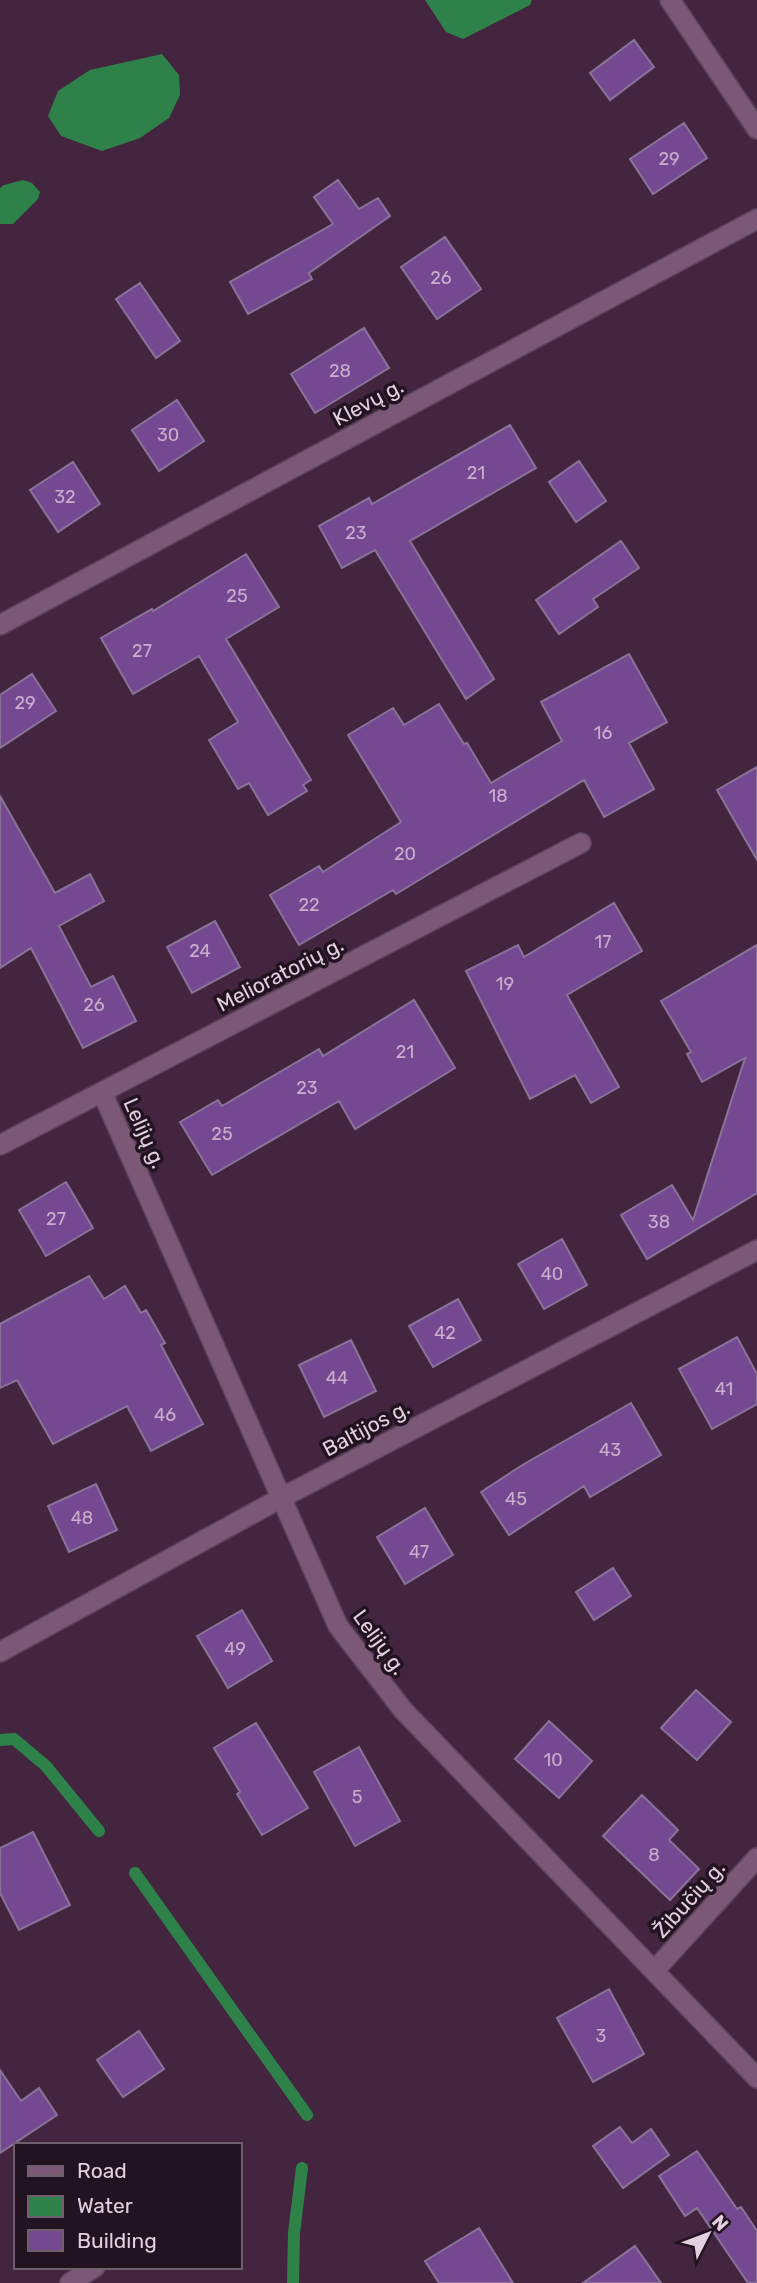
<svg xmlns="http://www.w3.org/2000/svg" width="757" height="2283" font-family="Rubik,sans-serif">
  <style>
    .water { fill: #2e8148 }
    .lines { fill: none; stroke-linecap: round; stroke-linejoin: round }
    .stream { stroke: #2e8148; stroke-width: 12 }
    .building { fill: #754991; stroke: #897399; stroke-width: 2 }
    .minor-casing { stroke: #5c435a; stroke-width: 22 }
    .minor { stroke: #7a5876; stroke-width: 19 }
    .labels { text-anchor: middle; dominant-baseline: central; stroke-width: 7; stroke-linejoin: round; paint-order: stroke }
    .number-label { font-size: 18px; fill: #c8aecc }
    .street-label { font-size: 21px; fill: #e3cfe0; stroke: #211420 }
  </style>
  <rect width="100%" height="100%" fill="#432540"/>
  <!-- water -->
  <path class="water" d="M 425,0 L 532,0 L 530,5 L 463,39 L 446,32 Z
    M 162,54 L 179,75 L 180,95 L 169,118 L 140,138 L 102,151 L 61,136 L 48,116 L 58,91 L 90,70 Z
    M 23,180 L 32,183 L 40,192 L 38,199 L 13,224 L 0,224 L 0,188 L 4,185 Z"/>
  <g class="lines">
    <!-- stream -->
    <path class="stream" d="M 0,1740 L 14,1739 L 46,1766 L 99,1831
      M 135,1873 L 307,2115
      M 293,2283 L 294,2233 L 302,2168"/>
  </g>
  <!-- building -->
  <path class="building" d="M 634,40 L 654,67 L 610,100 L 590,73 Z
    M 684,123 L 707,158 L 653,194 L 630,159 Z
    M 338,180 L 359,209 L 378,198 L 390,216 L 309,273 L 312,279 L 248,314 L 230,282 L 333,224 L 314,197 Z
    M 445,237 L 481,289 L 437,319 L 401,267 Z
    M 140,283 L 180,341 L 156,358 L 116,299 Z
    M 364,328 L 389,368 L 315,413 L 291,374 Z
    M 177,400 L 204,441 L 159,471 L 132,430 Z
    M 510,425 L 536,468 L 410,541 L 494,679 L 466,699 L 375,550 L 342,568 L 319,526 L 369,498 L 372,504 Z
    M 579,461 L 606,501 L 576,522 L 549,482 Z
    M 73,462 L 100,504 L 58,532 L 30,490 Z
    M 621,541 L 639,568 L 593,599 L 598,607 L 559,634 L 536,600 Z
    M 246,554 L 279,607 L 226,639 L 311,780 L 303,785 L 307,791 L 268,815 L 249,783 L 238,789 L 209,740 L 238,722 L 199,656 L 133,694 L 101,638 L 152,609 L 153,611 Z
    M 629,654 L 667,722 L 629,743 L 654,789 L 604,817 L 584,780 L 396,894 L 393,890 L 299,945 L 270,895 L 319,866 L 323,872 L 401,822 L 348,735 L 393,708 L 404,725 L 439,704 L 464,744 L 467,743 L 491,783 L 562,741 L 541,702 Z
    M 32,674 L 56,711 L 0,748 L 0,695 Z
    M 757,767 L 757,860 L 717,790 Z
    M 0,796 L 55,893 L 90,874 L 104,901 L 59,926 L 91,987 L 113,976 L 136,1021 L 83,1048 L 31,948 L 0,968 Z
    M 614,903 L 642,951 L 567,995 L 619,1087 L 591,1103 L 575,1075 L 530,1099 L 466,971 L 518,945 L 524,957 Z
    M 215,921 L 240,967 L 192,993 L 167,947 Z
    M 757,945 L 757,1193 L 647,1259 L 621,1215 L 672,1185 L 693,1220 L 745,1058 L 702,1082 L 687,1054 L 691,1052 L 661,1001 Z
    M 414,1000 L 455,1068 L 355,1129 L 339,1101 L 212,1175 L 180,1122 L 218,1100 L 222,1106 L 319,1049 L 323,1056 Z
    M 66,1182 L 93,1228 L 46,1256 L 19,1210 Z
    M 562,1239 L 587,1285 L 544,1309 L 518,1264 Z
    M 89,1276 L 104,1299 L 125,1286 L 141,1313 L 146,1310 L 165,1343 L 161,1345 L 203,1424 L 151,1451 L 127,1406 L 53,1444 L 17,1380 L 0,1388 L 0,1324 Z
    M 458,1299 L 481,1340 L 433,1367 L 409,1326 Z
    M 737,1337 L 757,1374 L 757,1404 L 712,1429 L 679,1369 Z
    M 351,1340 L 376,1391 L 324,1417 L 299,1365 Z
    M 631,1403 L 661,1455 L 590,1497 L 584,1486 L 509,1535 L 481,1492 L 524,1464 Z
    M 96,1484 L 117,1530 L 69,1552 L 48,1506 Z
    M 425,1508 L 453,1555 L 405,1584 L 377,1537 Z
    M 613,1568 L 631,1596 L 594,1620 L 576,1592 Z
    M 242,1610 L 272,1661 L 228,1688 L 197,1636 Z
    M 696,1690 L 731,1722 L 697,1760 L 661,1728 Z
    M 549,1721 L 592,1761 L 559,1798 L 515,1759 Z
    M 256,1723 L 308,1808 L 262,1835 L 237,1794 L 240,1792 L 214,1748 Z
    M 359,1747 L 400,1821 L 355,1846 L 314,1772 Z
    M 642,1795 L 678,1830 L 669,1840 L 699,1869 L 670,1900 L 603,1836 Z
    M 33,1832 L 70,1905 L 19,1930 L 0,1893 L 0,1848 Z
    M 609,1989 L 644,2054 L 593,2082 L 557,2018 Z
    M 139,2031 L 164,2069 L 123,2097 L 97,2060 Z
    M 0,2070 L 21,2101 L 39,2088 L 57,2115 L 0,2153 Z
    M 620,2127 L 632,2143 L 651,2129 L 669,2155 L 623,2188 L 593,2146 Z
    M 697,2151 L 737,2209 L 741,2207 L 757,2231 L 757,2283 L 748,2283 L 697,2208 L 685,2216 L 659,2176 Z
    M 479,2228 L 513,2283 L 439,2283 L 425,2261 Z
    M 635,2246 L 661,2283 L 583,2283 Z"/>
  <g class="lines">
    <defs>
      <path id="minor" d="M 670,0 L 757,129
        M 0,625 L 757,219
        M 102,1092 L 338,1626 L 403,1710 L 757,2078
        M 0,1145 L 581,843
        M 0,1652 L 281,1498 L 757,1250
        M 654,1971 L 757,1858
        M 70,2283 L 95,2267"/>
    </defs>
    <!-- minor casing -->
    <use href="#minor" class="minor-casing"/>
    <!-- minor -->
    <use href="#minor" class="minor"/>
  </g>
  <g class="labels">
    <!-- number labels -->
    <g class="number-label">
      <text x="669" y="159">29</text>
      <text x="441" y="278">26</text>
      <text x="340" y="371">28</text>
      <text x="168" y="435">30</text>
      <text x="476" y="473">21</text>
      <text x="65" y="497">32</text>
      <text x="356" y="533">23</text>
      <text x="237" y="596">25</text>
      <text x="142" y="651">27</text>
      <text x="25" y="703">29</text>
      <text x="603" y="733">16</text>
      <text x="498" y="796">18</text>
      <text x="405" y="854">20</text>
      <text x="309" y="905">22</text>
      <text x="603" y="942">17</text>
      <text x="200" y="951">24</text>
      <text x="505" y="984">19</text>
      <text x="94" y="1005">26</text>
      <text x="405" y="1052">21</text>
      <text x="307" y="1088">23</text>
      <text x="222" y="1134">25</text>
      <text x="56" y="1219">27</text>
      <text x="659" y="1222">38</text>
      <text x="552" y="1274">40</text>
      <text x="445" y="1333">42</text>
      <text x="337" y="1378">44</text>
      <text x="724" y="1389">41</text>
      <text x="165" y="1415">46</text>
      <text x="610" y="1450">43</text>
      <text x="516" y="1499">45</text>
      <text x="82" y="1518">48</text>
      <text x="419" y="1552">47</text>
      <text x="235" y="1649">49</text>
      <text x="553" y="1760">10</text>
      <text x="357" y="1797">5</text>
      <text x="654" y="1855">8</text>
      <text x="601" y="2036">3</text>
    </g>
    <!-- street labels -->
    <g class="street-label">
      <text transform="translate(368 402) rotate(-28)">Klevų g.</text>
      <text transform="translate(280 974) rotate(-27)">Melioratorių g.</text>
      <text transform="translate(145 1133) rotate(66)">Lelijų g.</text>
      <text transform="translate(366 1428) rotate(-28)">Baltijos g.</text>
      <text transform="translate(380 1642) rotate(54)">Lelijų g.</text>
      <text transform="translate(689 1899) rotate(-48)">Žibučių g.</text>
    </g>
  </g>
  <!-- legend -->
  <rect x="14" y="2143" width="228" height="126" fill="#211420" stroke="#6f5f6d" stroke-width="2"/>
  <rect x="28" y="2166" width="35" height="10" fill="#7a5876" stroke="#6f5f6d" stroke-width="2"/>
  <text x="77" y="2178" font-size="21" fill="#e3cfe0">Road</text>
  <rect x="28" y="2196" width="35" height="21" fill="#2e8148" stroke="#6f5f6d" stroke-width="2"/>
  <text x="77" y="2213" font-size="21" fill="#e3cfe0">Water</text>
  <rect x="28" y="2230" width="35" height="21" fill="#754991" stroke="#6f5f6d" stroke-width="2"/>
  <text x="77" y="2248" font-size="21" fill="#e3cfe0">Building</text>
  <!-- north arrow -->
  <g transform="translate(708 2234) rotate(48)" stroke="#211420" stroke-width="5" paint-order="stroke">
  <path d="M0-5L12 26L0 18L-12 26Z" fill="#e3cfe0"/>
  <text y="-10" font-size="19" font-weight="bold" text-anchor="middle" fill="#e3cfe0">N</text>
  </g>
</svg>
